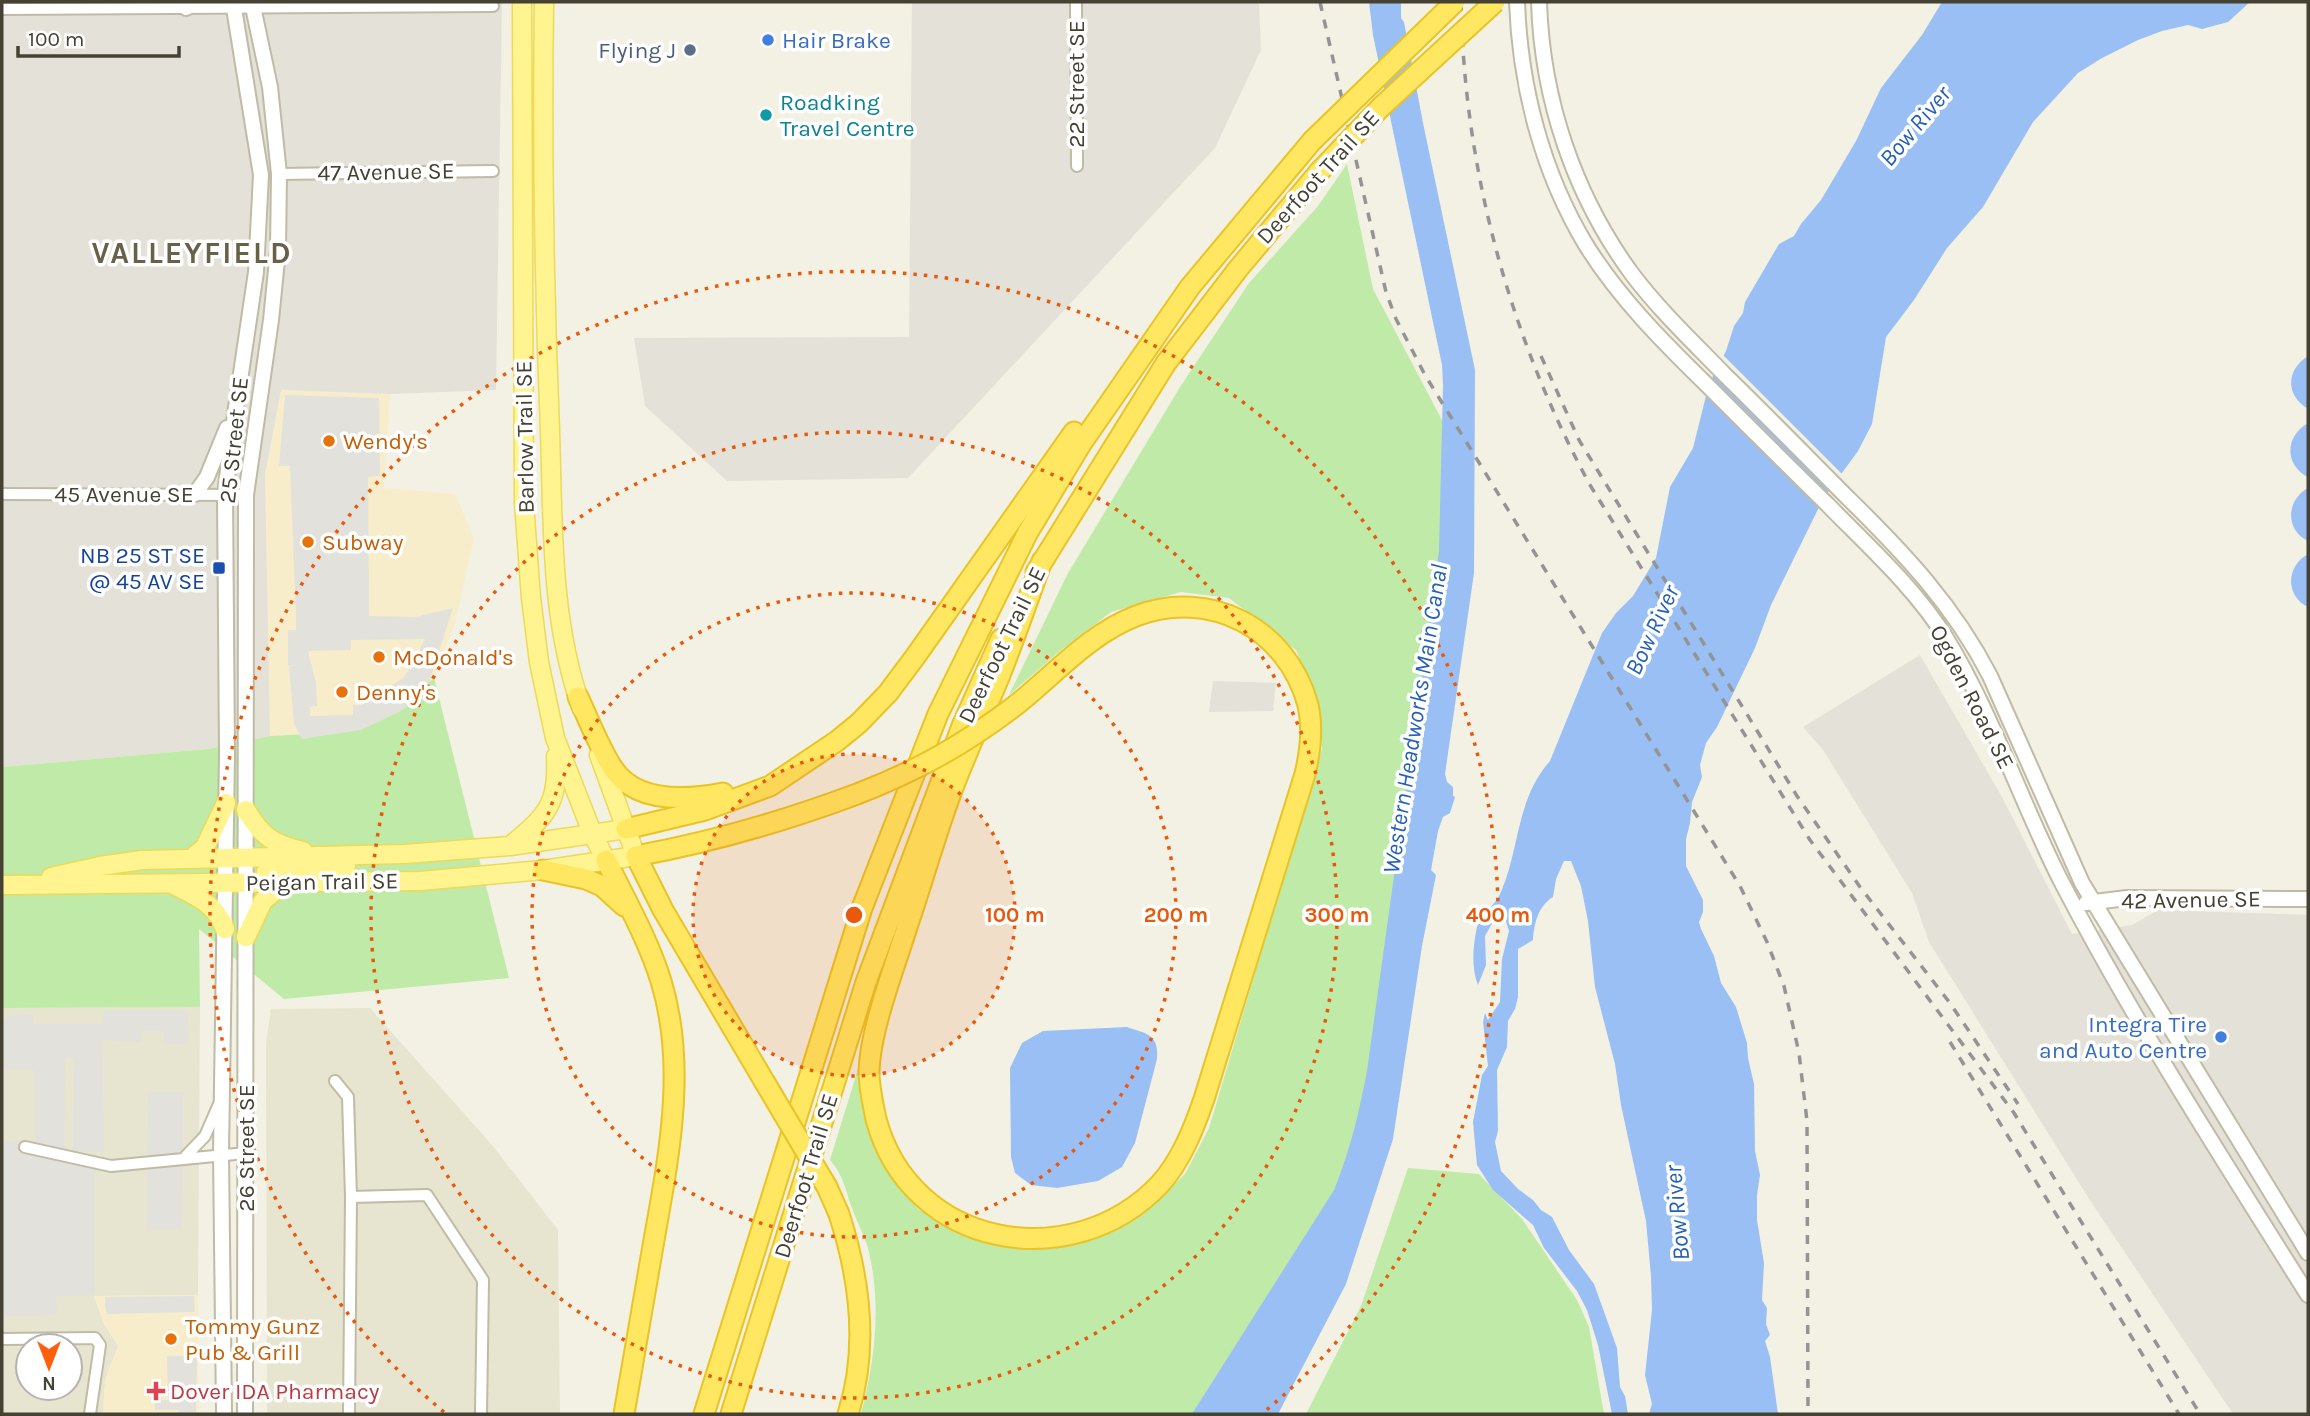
<svg xmlns="http://www.w3.org/2000/svg" width="2310" height="1416" font-family="Karla,sans-serif">
  <style>
    .residential { fill: #e7e4d0; fill-rule: evenodd }
    .commercial { fill: #f7edcb }
    .industrial { fill: #e4e1d8 }
    .green { fill: #c0eaa8 }
    .parking { fill: #e3e1dc; fill-rule: evenodd }
    .water { fill: #99bff5 }
    .pier { fill: #f3f1e3 }
    .lines { fill: none; stroke-linecap: round; stroke-linejoin: round }
    .minor-casing { stroke: #bfbba5; stroke-width: 14 }
    .tertiary-casing { stroke: #bfbba5; stroke-width: 18 }
    .primary-casing { stroke: #ecda58; stroke-width: 21 }
    .motorway-casing { stroke: #e8c427; stroke-width: 23 }
    .minor { stroke: #fff; stroke-width: 10 }
    .tertiary { stroke: #fff; stroke-width: 14 }
    .primary { stroke: #fff48f; stroke-width: 18 }
    .motorway { stroke: #ffe761; stroke-width: 19 }
    .rail { stroke: #949494; stroke-width: 3.5; stroke-dasharray: 9 9; stroke-linecap: butt }
    .motorway-bridge-casing { stroke: #e8c427; stroke-width: 23; stroke-linecap: butt }
    .motorway-bridge { stroke: #ffe761; stroke-width: 19 }
    .ring { fill: none; stroke: #e8590c; stroke-width: 3.5; stroke-dasharray: 3.5 7 }
    .shop-dot { fill: #3f7fe0; stroke: #fff; stroke-width: 2.5 }
    .service-dot { fill: #5c6f8a; stroke: #fff; stroke-width: 2.5 }
    .culture-dot { fill: #0f9aa8; stroke: #fff; stroke-width: 2.5 }
    .food-dot { fill: #e8710a; stroke: #fff; stroke-width: 2.5 }
    .transit-dot { fill: #1a4fb4; stroke: #fff; stroke-width: 2.5 }
    .health-dot { fill: #e0444e; stroke: #fff; stroke-width: 2.5 }
    .labels { text-anchor: middle; dominant-baseline: central; stroke-width: 7; stroke-linejoin: round; paint-order: stroke }
    .shop-label { font-size: 23px; fill: #366cbe; stroke: #fff; text-anchor: start }
    .service-label { font-size: 23px; fill: #4e5e75; stroke: #fff; text-anchor: end }
    .street-label { font-size: 23px; fill: #454133; stroke: #fff }
    .culture-label { font-size: 23px; fill: #0d838f; stroke: #fff; text-anchor: start }
    .food-label { font-size: 23px; fill: #c56008; stroke: #fff; text-anchor: start }
    .transit-label { font-size: 23px; fill: #164399; stroke: #fff; text-anchor: end }
    .health-label { font-size: 23px; fill: #be3a42; stroke: #fff; text-anchor: start }
    .water-label { font-size: 24px; font-style: italic; fill: #255fb7; stroke: #fff }
    .district-label { font-size: 30px; font-weight: bold; letter-spacing: 2px; fill: #686149; stroke: #fff }
    .centre { fill: #e8590c; stroke: #fff; stroke-width: 3.5 }
    .ring-label { font-size: 21px; text-anchor: middle; font-weight: bold; fill: #e8590c; stroke: #fff; stroke-width: 7; stroke-linejoin: round; paint-order: stroke }
  </style>
  <rect width="100%" height="100%" fill="#f3f1e3"/>
  <!-- residential -->
  <path class="residential" d="M 200,1007 L 198,1295 L 94,1296 L 104,1324 L 118,1346 L 105,1380 L 103,1414 L 2,1414 L 2,1008 ZM 28,1346 L 70,1346 L 70,1388 L 28,1388 Z
    M 370,1008 L 492,1145 L 558,1230 L 560,1414 L 267,1414 L 266,1044 L 271,1009 Z"/>
  <!-- commercial -->
  <path class="commercial" d="M 281,390 L 390,394 L 384,488 L 455,494 L 474,538 L 455,623 L 434,678 L 396,710 L 328,733 L 270,736 L 265,475 Z
    M 198,1295 L 199,1414 L 103,1414 L 105,1380 L 118,1346 L 104,1324 L 94,1296 Z"/>
  <!-- industrial -->
  <path class="industrial" d="M 2,2 L 502,2 L 496,390 L 390,394 L 281,390 L 265,475 L 270,736 L 208,749 L 2,767 Z
    M 912,2 L 1259,2 L 1261,50 L 1215,148 L 908,478 L 727,481 L 645,406 L 634,338 L 909,337 Z
    M 1920,655 L 2002,797 L 2072,934 L 2132,925 L 2158,910 L 2308,915 L 2308,1414 L 2233,1414 L 2091,1202 L 1929,942 L 1912,893 L 1823,750 L 1803,727 Z
    M 1213,681 L 1276,683 L 1273,711 L 1209,712 Z"/>
  <!-- green -->
  <path class="green" d="M 1347,164 L 1373,289 L 1453,441 L 1445,590 L 1356,1161 L 1209,1414 L 861,1414 C 875,1361 882,1303 868,1248 C 864,1235 857,1222 852,1208 C 845,1189 844,1176 830,1160 L 858,1069 L 861,1102 L 873,1137 L 892,1176 L 918,1209 L 969,1237 L 1026,1250 L 1089,1240 L 1146,1212 L 1185,1174 L 1209,1128 L 1322,749 L 1315,697 L 1296,650 L 1229,598 L 1181,592 L 1111,612 L 1060,651 L 1009,695 L 1067,575 L 1180,387 L 1249,283 L 1318,206 Z
    M 434,678 L 509,978 L 284,999 L 199,929 L 200,1007 L 2,1008 L 2,767 L 208,749 L 270,736 L 328,733 L 396,710 Z
    M 1408,1168 L 1479,1174 L 1522,1219 L 1577,1300 L 1589,1327 L 1604,1414 L 1306,1414 L 1361,1306 Z"/>
  <!-- parking -->
  <path class="parking" d="M 285,395 L 379,398 L 380,476 L 368,477 L 369,616 L 415,617 L 453,608 L 427,689 L 417,700 L 399,712 L 361,730 L 302,739 L 294,724 L 289,667 L 298,665 L 288,666 L 288,630 L 296,630 L 296,615 L 290,466 L 279,466 ZM 425,639 L 411,667 L 403,678 L 362,705 L 353,705 L 353,715 L 310,716 L 310,707 L 317,706 L 316,683 L 308,651 L 351,650 L 351,640 Z
    M 104,1011 L 188,1011 L 189,1044 L 165,1044 L 163,1031 L 142,1031 L 140,1042 L 102,1040 L 104,1152 L 73,1151 L 74,1059 L 65,1057 L 64,1146 L 95,1168 L 95,1295 L 56,1296 L 57,1315 L 2,1316 L 2,1141 L 35,1141 L 34,1070 L 2,1069 L 2,1020 L 7,1016 L 33,1014 L 33,1024 L 103,1024 Z
    M 148,1092 L 183,1092 L 182,1229 L 147,1229 Z
    M 194,1296 L 195,1312 L 107,1314 L 105,1307 L 105,1297 Z
    M 167,1356 L 197,1356 L 196,1414 L 179,1414 L 179,1410 L 155,1410 L 155,1400 L 168,1400 Z"/>
  <!-- water -->
  <path class="water" d="M 1369,2 L 1401,2 L 1401,18 L 1404,22 L 1423,123 L 1475,370 L 1474,573 L 1445,774 L 1447,782 L 1453,787 L 1453,796 L 1455,797 L 1450,813 L 1443,817 L 1438,831 L 1431,870 L 1436,875 L 1422,946 L 1393,1139 L 1346,1284 L 1278,1414 L 1192,1414 L 1334,1190 C 1350,1151 1359,1113 1367,1071 L 1439,551 L 1443,385 L 1442,365 L 1373,35 Z
    M 1942,2 L 2250,2 L 2228,22 L 2202,29 L 2188,25 L 2162,31 L 2138,40 L 2102,58 L 2078,73 L 2033,122 L 1983,207 L 1947,248 L 1914,300 L 1886,337 L 1872,424 L 1858,451 L 1823,499 L 1771,605 L 1755,648 L 1717,727 L 1706,743 L 1700,765 L 1702,777 L 1692,802 L 1690,823 L 1686,839 L 1686,866 L 1703,900 L 1703,912 L 1699,922 L 1701,929 L 1714,956 L 1721,983 L 1736,1007 L 1747,1043 L 1748,1058 L 1754,1084 L 1755,1151 L 1760,1175 L 1757,1195 L 1757,1220 L 1764,1263 L 1762,1300 L 1767,1308 L 1766,1324 L 1770,1335 L 1765,1341 L 1770,1357 L 1778,1414 L 1649,1414 L 1652,1404 L 1645,1375 L 1652,1310 L 1651,1276 L 1646,1221 L 1621,1105 L 1615,1064 L 1595,987 L 1588,921 L 1581,886 L 1571,861 L 1564,861 L 1556,879 L 1553,897 C 1538,906 1534,924 1533,940 L 1518,949 L 1518,997 L 1515,1009 L 1508,1021 L 1507,1047 L 1497,1070 L 1498,1131 L 1495,1142 L 1501,1171 L 1518,1189 L 1533,1200 L 1541,1210 L 1552,1217 L 1569,1250 L 1594,1284 L 1617,1348 L 1620,1387 L 1625,1396 L 1628,1414 L 1612,1414 L 1598,1345 L 1587,1310 L 1577,1291 L 1544,1248 L 1533,1225 L 1493,1190 L 1477,1165 L 1473,1122 L 1482,1075 L 1488,1066 L 1483,1022 L 1485,1013 L 1488,1020 L 1500,1002 L 1502,959 L 1509,931 L 1503,912 L 1499,911 L 1485,936 L 1486,965 L 1478,985 C 1471,968 1473,945 1477,927 C 1479,914 1495,907 1501,892 C 1520,848 1516,799 1550,761 L 1602,633 L 1616,613 L 1633,596 L 1656,558 L 1670,487 L 1693,448 L 1709,384 L 1726,351 L 1734,326 L 1743,313 L 1745,302 L 1779,244 L 1794,236 L 1801,224 L 1821,200 L 1856,141 L 1881,88 L 1922,35 Z
    M 2308,356 L 2308,409 C 2285,395 2286,370 2308,356 Z
    M 2308,423 L 2308,477 C 2284,465 2285,436 2308,423 Z
    M 2308,488 L 2308,541 C 2285,530 2286,500 2308,488 Z
    M 2308,554 L 2308,607 C 2285,596 2286,566 2308,554 Z
    M 1127,1027 C 1147,1034 1159,1034 1157,1059 L 1135,1143 L 1122,1167 L 1098,1181 L 1057,1188 L 1031,1185 L 1015,1173 L 1011,1157 L 1010,1068 L 1022,1043 L 1043,1031 Z"/>
  <!-- pier -->
  <path class="pier" d="M 1721,353 L 1844,476 L 1833,492 L 1711,372 Z"/>
  <g class="lines">
    <defs>
      <path id="minor" d="M 1076,2 L 1077,166
        M 2,9 L 493,6
        M 279,174 L 493,171
        M 2,494 L 246,495
        M 335,1081 L 348,1097 L 351,1197 L 349,1414
        M 25,1147 L 111,1166 L 246,1153
        M 185,1157 L 205,1136 L 219,1104
        M 351,1197 L 427,1195 L 483,1280 L 481,1414
        M 2,1339 L 95,1338 L 100,1345 L 90,1414"/>
      <path id="tertiary" d="M 1517,2 C 1520,86 1542,172 1586,245 C 1619,298 1663,342 1707,385 C 1747,425 1787,465 1828,505 C 1869,547 1915,588 1946,638 C 1993,715 2021,803 2062,883 C 2136,1025 2223,1160 2308,1295
        M 1539,2 C 1542,99 1574,195 1632,274 C 1660,311 1693,342 1725,375 C 1767,416 1808,458 1849,499 C 1905,554 1954,606 1990,676 L 2082,883 L 2308,1253
        M 186,8 L 198,2
        M 195,494 L 207,477 L 227,428
        M 2086,903 L 2127,898 L 2308,899
        M 224,1414 L 221,1153 L 227,754 L 225,494 L 235,414 L 256,272 L 261,175 L 233,2
        M 245,1414 L 246,495 L 271,320 L 278,250 L 279,174 L 270,87 L 252,2"/>
      <path id="primary" d="M 522,2 L 524,503 L 531,598 L 539,662 L 555,738 L 593,835 L 606,860
        M 544,2 C 542,145 544,288 550,431 C 553,523 550,621 582,709
        M 246,810 C 262,837 273,844 303,851
        M 510,846 C 547,815 558,806 556,756
        M 192,858 L 205,847 L 226,803
        M 266,872 L 346,866
        M 51,877 L 100,866 L 142,860 L 404,854 L 510,846 L 626,829
        M 2,885 L 420,881 L 543,870 L 636,856 L 599,755
        M 174,885 C 196,896 216,904 225,929
        M 246,937 L 263,901 L 284,883"/>
      <path id="motorway" d="M 1036,572 L 1166,363 L 1238,269 L 1319,172
        M 578,697 C 589,720 598,745 612,767 C 635,804 687,800 723,793
        M 1016,705 C 1054,675 1089,634 1136,616 C 1210,588 1287,628 1308,705 C 1313,727 1310,753 1305,774 L 1204,1099 C 1194,1128 1181,1161 1160,1184 C 1072,1277 910,1248 876,1119 C 873,1104 869,1088 869,1072 C 870,1029 895,966 908,924 C 923,880 935,836 951,793 C 966,753 984,714 1000,675 C 1015,637 1028,599 1042,561
        M 626,829 L 705,810 L 770,786 L 837,741 L 859,723 L 888,693 L 915,657 L 1074,432
        M 606,860 C 625,899 648,939 661,981 C 687,1066 669,1155 654,1240 C 644,1298 634,1356 624,1414
        M 543,870 L 586,879 L 602,886 L 624,906
        M 764,1081 L 663,910 L 636,856 C 712,842 785,821 857,794
        M 839,1214 C 860,1279 869,1348 848,1414
        M 704,1414 L 862,908 L 938,714 L 1028,532 L 1081,444 L 1190,287 L 1312,141
        M 731,1414 L 866,982 L 962,726 L 1001,639"/>
    </defs>
    <!-- minor casing -->
    <use href="#minor" class="minor-casing"/>
    <!-- tertiary casing -->
    <use href="#tertiary" class="tertiary-casing"/>
    <!-- primary casing -->
    <use href="#primary" class="primary-casing"/>
    <!-- motorway casing -->
    <use href="#motorway" class="motorway-casing"/>
    <!-- minor -->
    <use href="#minor" class="minor"/>
    <!-- tertiary -->
    <use href="#tertiary" class="tertiary"/>
    <!-- primary -->
    <use href="#primary" class="primary"/>
    <!-- motorway -->
    <use href="#motorway" class="motorway"/>
    <!-- rail -->
    <path class="rail" d="M 1320,2 L 1386,292 L 1396,319 L 1425,375 L 1740,886 L 1767,942 L 1784,986 L 1799,1053 L 1807,1121 L 1808,1414
      M 1461,2 C 1464,170 1510,338 1590,485 L 1810,840 L 2014,1113 L 2200,1414
      M 1541,356 L 1579,440 L 1797,796 L 1860,887 L 1950,1003 L 2018,1104
      M 1950,1042 L 2179,1414"/>
    <defs>
      <path id="motorway-bridge" d="M 1312,141 L 1455,2
        M 1319,172 L 1382,106 L 1495,2
        M 857,794 C 917,771 965,744 1016,705
        M 764,1081 L 827,1187 L 839,1214"/>
    </defs>
    <!-- motorway-bridge casing -->
    <use href="#motorway-bridge" class="motorway-bridge-casing"/>
    <!-- motorway-bridge -->
    <use href="#motorway-bridge" class="motorway-bridge"/>
  </g>
  <!-- distance rings -->
  <circle cx="854" cy="915" r="161" fill="#e8590c" fill-opacity=".12"/>
  <g class="ring">
    <circle cx="854" cy="915" r="161"/>
    <circle cx="854" cy="915" r="322"/>
    <circle cx="854" cy="915" r="483"/>
    <path d="M444 1412A644 644 0 1 1 1264 1412"/>
  </g>
  <!-- markers -->
  <g class="shop-dot">
    <circle cx="768" cy="40" r="7"/>
    <circle cx="2221" cy="1037" r="7"/>
  </g>
  <circle class="service-dot" cx="690" cy="50" r="7"/>
  <circle class="culture-dot" cx="766" cy="115" r="7"/>
  <g class="food-dot">
    <circle cx="329" cy="441" r="7"/>
    <circle cx="308" cy="542" r="7"/>
    <circle cx="379" cy="657" r="7"/>
    <circle cx="342" cy="692" r="7"/>
    <circle cx="171" cy="1339" r="7"/>
  </g>
  <rect class="transit-dot" x="212" y="561" width="14" height="14" rx="3.5"/>
  <path class="health-dot" d="M152.5 1380.5h7v7h7v7h-7v7h-7v-7h-7v-7h7z"/>
  <g class="labels">
    <!-- shop labels -->
    <g class="shop-label">
      <text x="782" y="40">Hair Brake</text>
      <text x="2207" y="1024" text-anchor="end">Integra Tire<tspan x="2207" dy="26">and Auto Centre</tspan></text>
    </g>
    <!-- service labels -->
    <g class="service-label">
      <text x="676" y="50">Flying J</text>
    </g>
    <!-- street labels -->
    <g class="street-label">
      <text transform="translate(1076 84) rotate(-90)">22 Street SE</text>
      <text transform="translate(386 172) rotate(-1)">47 Avenue SE</text>
      <text transform="translate(1318 177) rotate(-48)">Deerfoot Trail SE</text>
      <text transform="translate(525 437) rotate(-91)">Barlow Trail SE</text>
      <text transform="translate(234 440) rotate(-84)">25 Street SE</text>
      <text x="124" y="494">45 Avenue SE</text>
      <text transform="translate(1002 645) rotate(-64)">Deerfoot Trail SE</text>
      <text transform="translate(1972 697) rotate(63)">Ogden Road SE</text>
      <text transform="translate(322 882) rotate(-1)">Peigan Trail SE</text>
      <text transform="translate(2191 900) rotate(-1)">42 Avenue SE</text>
      <text transform="translate(246 1148) rotate(-90)">26 Street SE</text>
      <text transform="translate(806 1176) rotate(-73)">Deerfoot Trail SE</text>
    </g>
    <!-- culture labels -->
    <g class="culture-label">
      <text x="780" y="102">Roadking<tspan x="780" dy="26">Travel Centre</tspan></text>
    </g>
    <!-- food labels -->
    <g class="food-label">
      <text x="343" y="441">Wendy's</text>
      <text x="322" y="542">Subway</text>
      <text x="393" y="657">McDonald's</text>
      <text x="356" y="692">Denny's</text>
      <text x="185" y="1326">Tommy Gunz<tspan x="185" dy="26">Pub &amp; Grill</tspan></text>
    </g>
    <!-- transit labels -->
    <g class="transit-label">
      <text x="205" y="555">NB 25 ST SE<tspan x="205" dy="26">@ 45 AV SE</tspan></text>
    </g>
    <!-- health labels -->
    <g class="health-label">
      <text x="170" y="1391">Dover IDA Pharmacy</text>
    </g>
    <!-- water labels -->
    <g class="water-label">
      <text transform="translate(1915 126) rotate(-50)">Bow River</text>
      <text transform="translate(1652 630) rotate(-65)">Bow River</text>
      <text transform="translate(1415 719) rotate(-81)">Western Headworks Main Canal</text>
      <text transform="translate(1677 1213) rotate(-95)">Bow River</text>
    </g>
    <!-- district labels -->
    <g class="district-label">
      <text x="192" y="253">VALLEYFIELD</text>
    </g>
  </g>
  <circle cx="854" cy="915" r="10" class="centre"/>
  <g class="ring-label">
    <text x="1015" y="922">100 m</text>
    <text x="1176" y="922">200 m</text>
    <text x="1337" y="922">300 m</text>
    <text x="1498" y="922">400 m</text>
  </g>
  <!-- border -->
  <rect width="2310" height="1416" fill="none" stroke="#454133" stroke-width="7"/>
  <!-- north arrow -->
  <g transform="translate(49 1367) rotate(180)"><circle r="33" fill="#ffffff" stroke="#b5b3ad" stroke-width="2"/>
  <path d="M0-5L12 26L0 18L-12 26Z" fill="#ff5e0d"/>
  <text y="-10" font-size="19" font-weight="bold" text-anchor="middle" fill="#454133">N</text>
  </g>
  <!-- scale -->
  <path d="M18 46v10h161v-10" fill="none" stroke="#454133" stroke-width="3.5"/>
  <text x="28" y="46" font-size="21" fill="#454133" stroke="#ffffff" stroke-width="5" paint-order="stroke">100 m</text>
</svg>
